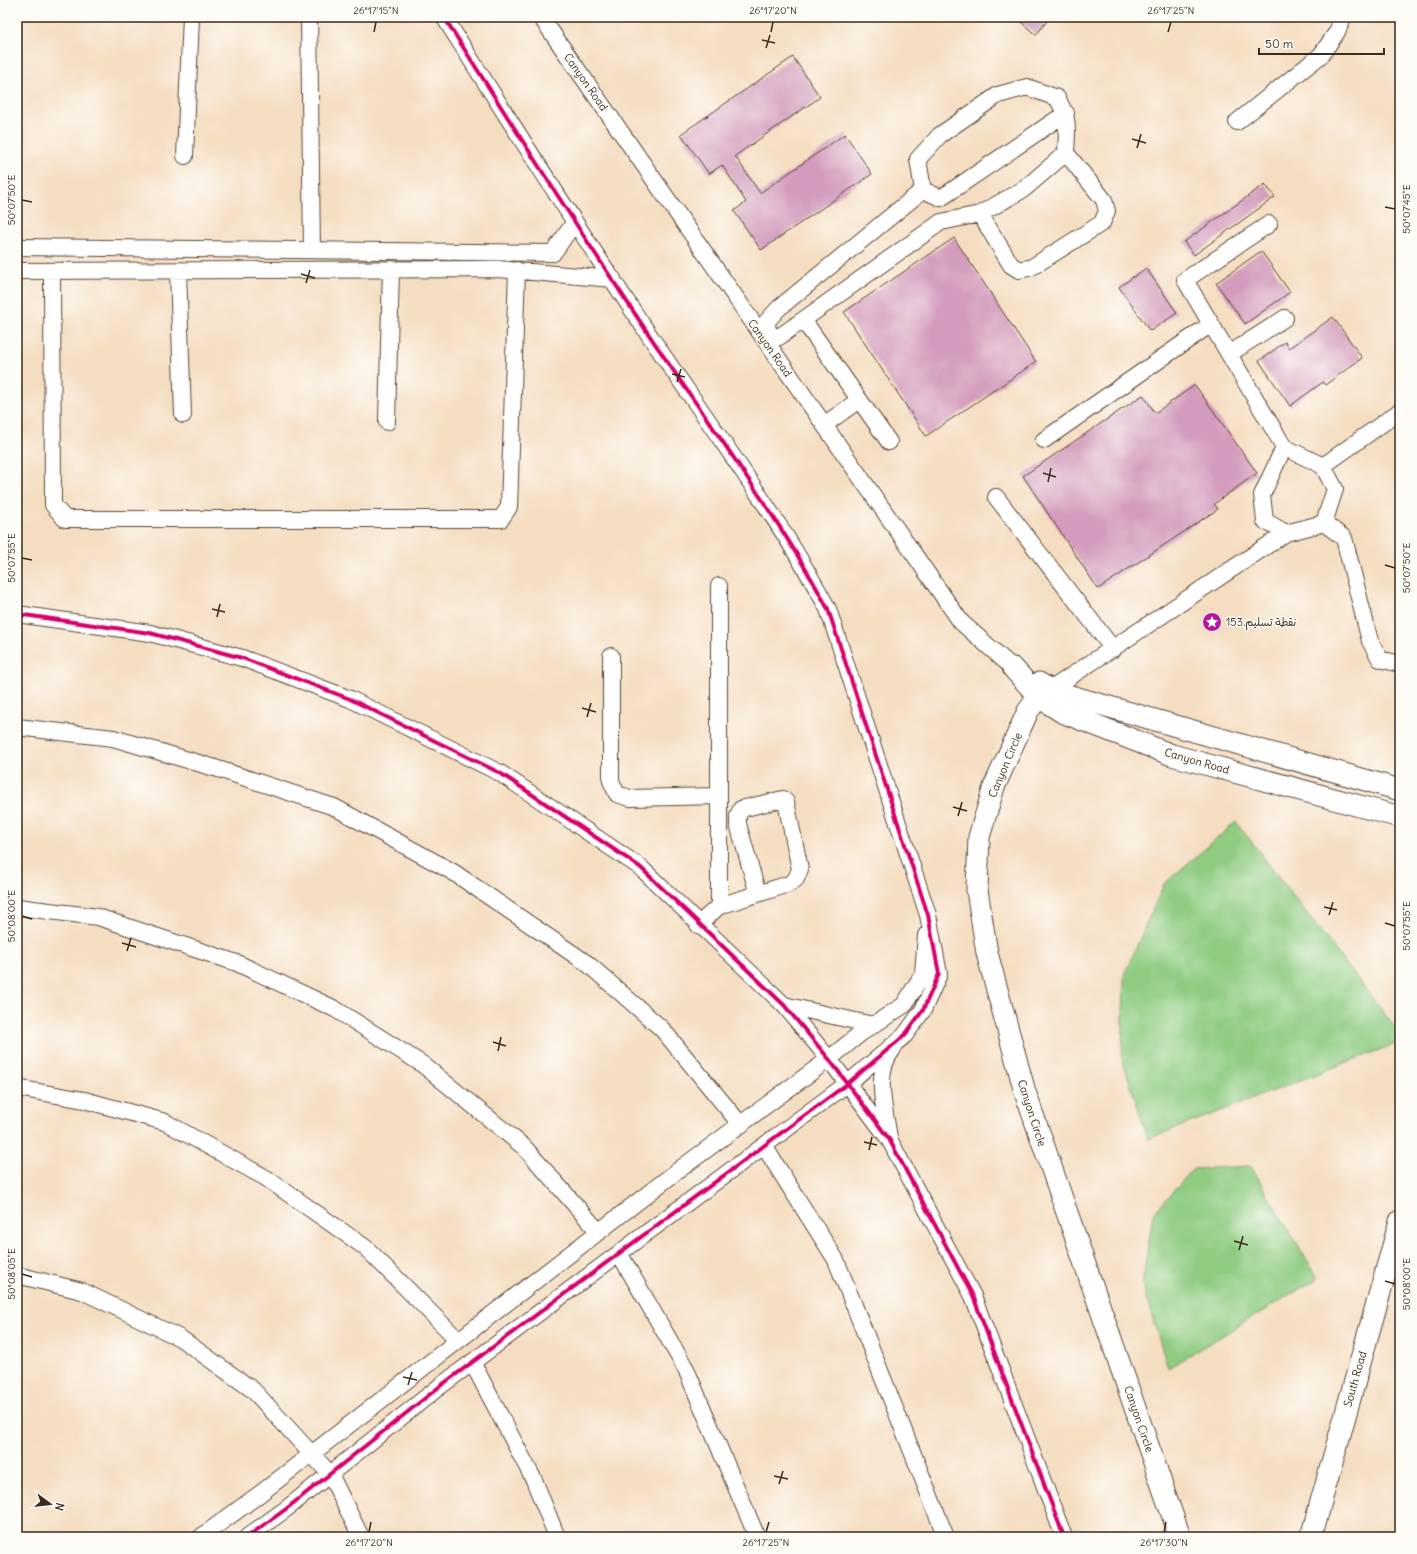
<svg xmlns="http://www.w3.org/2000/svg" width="1417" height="1554" font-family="Delius,'Playpen Sans Arabic',sans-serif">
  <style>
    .grass { fill: #8fcc82; stroke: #657b50 }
    .building { fill: #d39bbc }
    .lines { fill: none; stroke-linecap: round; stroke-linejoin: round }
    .minor-casing { stroke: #574536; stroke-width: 18 }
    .major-casing { stroke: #574536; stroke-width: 23 }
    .minor { stroke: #fff; stroke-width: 16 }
    .major { stroke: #fff; stroke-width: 21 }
    .cycleway-casing { stroke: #fdfcf7; stroke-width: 6 }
    .cycleway { stroke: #d6006c; stroke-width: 4 }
    .ticks { fill: none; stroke: #3b2a1e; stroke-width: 1.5 }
    .labels { text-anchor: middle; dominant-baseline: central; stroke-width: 3; stroke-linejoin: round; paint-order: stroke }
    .street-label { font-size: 11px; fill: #3b2a1e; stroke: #fdfcf7 }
    .poi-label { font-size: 11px; fill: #3b2a1e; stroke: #fdfcf7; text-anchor: start }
    .neatline { fill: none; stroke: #3b2a1e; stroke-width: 1.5 }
    .ticks-label { font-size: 10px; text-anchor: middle; fill: #3b2a1e }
  </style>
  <rect width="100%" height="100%" fill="#fdfcf7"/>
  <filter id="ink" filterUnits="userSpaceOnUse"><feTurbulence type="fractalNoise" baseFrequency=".025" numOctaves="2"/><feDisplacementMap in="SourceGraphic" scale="8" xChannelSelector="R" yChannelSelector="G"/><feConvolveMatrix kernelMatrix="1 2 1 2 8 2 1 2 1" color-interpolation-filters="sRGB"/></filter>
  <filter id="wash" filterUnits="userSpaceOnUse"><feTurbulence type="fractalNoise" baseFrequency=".012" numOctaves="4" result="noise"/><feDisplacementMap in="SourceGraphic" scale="16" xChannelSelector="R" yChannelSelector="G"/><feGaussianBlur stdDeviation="0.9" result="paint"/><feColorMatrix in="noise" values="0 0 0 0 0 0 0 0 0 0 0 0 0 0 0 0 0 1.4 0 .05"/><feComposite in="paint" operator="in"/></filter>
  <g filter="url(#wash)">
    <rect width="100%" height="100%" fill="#f4ddc0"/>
    <!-- grass -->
    <path class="grass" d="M 1236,822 L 1400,1034 L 1400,1042 L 1148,1139 L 1122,1058 L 1124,975 L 1164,884 Z
      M 1250,1166 L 1318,1278 L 1168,1368 L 1142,1285 L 1153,1214 L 1193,1169 Z"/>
    <g id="blocks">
      <!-- building -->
      <path class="building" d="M 1015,17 L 1050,17 L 1036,35 Z
        M 793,57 L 820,97 L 735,156 L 760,193 L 845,134 L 872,174 L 761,250 L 734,211 L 746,202 L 722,165 L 709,174 L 681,134 Z
        M 1265,184 L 1275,197 L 1194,255 L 1184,242 Z
        M 954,238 L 1036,362 L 926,436 L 844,312 Z
        M 1261,251 L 1290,292 L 1245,324 L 1216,283 Z
        M 1146,268 L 1177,313 L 1150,331 L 1119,287 Z
        M 1333,317 L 1362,358 L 1325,385 L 1323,382 L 1290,406 L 1259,361 L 1285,342 L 1289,348 Z
        M 1195,385 L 1257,473 L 1214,504 L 1218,509 L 1098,589 L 1023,476 L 1143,395 L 1155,413 Z"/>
    </g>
  </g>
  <g filter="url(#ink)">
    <use href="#blocks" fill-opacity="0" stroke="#574536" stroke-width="1"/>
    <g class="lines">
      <defs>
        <path id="minor" d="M 309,17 L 312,250
          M 541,17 L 961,622 L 1013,668
          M 1027,87 L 1057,98 C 1070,120 1067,128 1066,153 L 1024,189 L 980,214 L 941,222 L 779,337 L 768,333 L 767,321 L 779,308 L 923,190 L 918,159 L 940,135 L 998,95 Z
          M 1237,122 L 1321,55 L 1337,32 L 1343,17
          M 185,156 L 191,17
          M 923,190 L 941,198 L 1066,113
          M 980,214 L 1011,265 L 1019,270 L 1032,267 L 1102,223 L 1107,211 L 1104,200 L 1066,153
          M 1269,224 L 1185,280 L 1284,447 L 1262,495 L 1265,521 L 1286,533
          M 17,247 L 553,253 L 575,222
          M 17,271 L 498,269 L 613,279
          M 52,271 L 53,505 L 65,519 L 501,519 L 509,507 L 517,270
          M 178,271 L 183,415
          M 804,321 L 889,442
          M 1229,354 L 1285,318
          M 387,422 L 391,269
          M 824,425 L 859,400
          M 1044,440 L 1211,324
          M 1284,447 L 1323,466 L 1335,489 L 1324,523
          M 1323,466 L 1400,411
          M 996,497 L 1113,649
          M 1324,523 L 1344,538 L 1370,641 L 1380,659 L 1400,664
          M 17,614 L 150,633 L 242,658 L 350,699 L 500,773 L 640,867 L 784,1005 L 829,1059 L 889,1139 L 973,1296 L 1064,1537
          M 611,656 L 611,781 L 617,794 L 630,798 L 719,796
          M 1050,690 L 1286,533 L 1324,523
          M 17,727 L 113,738 L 215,768 L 334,807 L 453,872 L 588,964 L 662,1029 L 741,1125
          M 719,906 L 789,884 L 796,879 L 800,869 L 786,802 L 783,799 L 741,809 L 738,816 L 738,824 L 758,894
          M 17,907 L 98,917 L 237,963 L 335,1009 L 422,1064 L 524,1147 L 599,1232
          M 698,925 L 719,906 L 719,586
          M 784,1005 L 873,1025
          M 17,1088 L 84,1100 L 165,1122 L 266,1178 L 366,1248 L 458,1340
          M 889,1138 C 885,1109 873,1073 893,1049
          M 764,1146 L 836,1260 L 946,1537
          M 619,1253 L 686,1369 L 757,1537
          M 1387,1267 L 1400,1272
          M 17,1275 L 82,1291 L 180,1338 L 253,1390 L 330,1474 L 361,1537
          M 472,1362 L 534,1480 L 557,1537
          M 201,1537 L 261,1493 L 676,1172 L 829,1059 L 861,1033 L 904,1005 L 923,974 L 926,935
          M 247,1537 L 286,1509 L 439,1387 L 847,1084 L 905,1035 L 923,1010 L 939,974 L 928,915 L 828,609 C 780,519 717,435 660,351 C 585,241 515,129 444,17"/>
        <path id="major" d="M 1013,668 L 1039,697 L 1062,712 L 1172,755 L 1400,817
          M 1039,683 L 1050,690 L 1400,790
          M 1050,690 L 1039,697 L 1028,711 L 994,787 L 979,837 L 977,890 L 987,953 L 1025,1092 L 1180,1537
          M 1311,1537 L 1400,1221"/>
      </defs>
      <!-- minor casing -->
      <use href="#minor" class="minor-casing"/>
      <!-- major casing -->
      <use href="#major" class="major-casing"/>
      <!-- minor -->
      <use href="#minor" class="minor"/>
      <!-- major -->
      <use href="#major" class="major"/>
      <defs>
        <path id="cycleway" d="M 17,614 L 150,633 L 242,658 L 350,699 L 500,773 L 640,867 L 784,1005 L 829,1059 L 889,1139 L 973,1296 L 1064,1537
          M 247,1537 L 286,1509 L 439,1387 L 847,1084 L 905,1035 L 923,1010 L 939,974 L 928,915 L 828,609 C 780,519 717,435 660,351 C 585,241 515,129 444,17"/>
      </defs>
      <!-- cycleway casing -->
      <use href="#cycleway" class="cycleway-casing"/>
      <!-- cycleway -->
      <use href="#cycleway" class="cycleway"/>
    </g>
  </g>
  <!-- ticks -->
  <path class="ticks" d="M 374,32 L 376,22M 771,32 L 773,22M 1168,32 L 1171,22M 762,40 L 775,43M 766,48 L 770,35M 1132,139 L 1146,143M 1137,148 L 1141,134M 22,200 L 32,202M 1385,207 L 1395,209M 301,274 L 315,278M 306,283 L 310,270M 672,374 L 685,377M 677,382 L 681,369M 1043,473 L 1056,477M 1048,482 L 1051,468M 22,558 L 32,560M 1385,565 L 1395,568M 212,609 L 225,612M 217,617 L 220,604M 582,708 L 596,712M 587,717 L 591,703M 953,807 L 967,811M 958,816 L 962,802M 1324,907 L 1337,910M 1329,915 L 1333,902M 22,916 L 32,919M 1385,923 L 1395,926M 122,943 L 136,947M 127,951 L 131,938M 493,1042 L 506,1046M 498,1051 L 501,1037M 864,1142 L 877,1145M 869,1150 L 872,1137M 1234,1241 L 1248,1245M 1239,1250 L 1243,1236M 22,1274 L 32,1277M 1385,1281 L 1395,1284M 403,1377 L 417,1380M 408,1385 L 412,1372M 774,1476 L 788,1479M 779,1484 L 783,1471M 369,1532 L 371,1522M 766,1532 L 769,1522M 1164,1532 L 1166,1522"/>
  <!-- icons -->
  <defs>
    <symbol id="sight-disc" viewBox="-11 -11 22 22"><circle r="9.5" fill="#b5179e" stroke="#fdfcf7"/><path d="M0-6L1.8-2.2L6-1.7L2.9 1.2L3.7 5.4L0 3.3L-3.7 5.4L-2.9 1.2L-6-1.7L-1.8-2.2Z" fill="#fff"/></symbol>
  </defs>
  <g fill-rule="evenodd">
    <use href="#sight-disc" x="1201" y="611" width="22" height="22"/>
  </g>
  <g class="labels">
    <!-- street labels -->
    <g class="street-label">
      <text transform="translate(586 82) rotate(55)">Canyon Road</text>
      <text transform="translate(770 348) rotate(55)">Canyon Road</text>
      <text transform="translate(1197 761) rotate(16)">Canyon Road</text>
      <text transform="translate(1005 765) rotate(-67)">Canyon Circle</text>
      <text transform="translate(1032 1113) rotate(72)">Canyon Circle</text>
      <text transform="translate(1355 1379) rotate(-74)">South Road</text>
      <text transform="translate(1139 1419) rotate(71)">Canyon Circle</text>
    </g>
    <!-- poi labels -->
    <g class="poi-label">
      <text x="1226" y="622">نقطة تسليم.153</text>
    </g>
  </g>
  <!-- margin -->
  <rect width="1417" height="1554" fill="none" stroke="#fdfcf7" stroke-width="44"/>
  <!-- north arrow -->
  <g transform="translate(50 1504) rotate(105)" stroke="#fdfcf7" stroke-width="3" paint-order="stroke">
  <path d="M0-3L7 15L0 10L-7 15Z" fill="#3b2a1e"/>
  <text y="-6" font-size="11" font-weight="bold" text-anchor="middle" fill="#3b2a1e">N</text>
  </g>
  <!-- scale -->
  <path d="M1259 48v6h125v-6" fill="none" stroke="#3b2a1e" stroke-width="2"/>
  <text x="1265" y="48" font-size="12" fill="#3b2a1e" stroke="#fdfcf7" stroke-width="3" paint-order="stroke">50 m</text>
  <rect x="22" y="22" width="1373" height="1510" class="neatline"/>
  <g class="ticks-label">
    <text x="376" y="14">26°17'15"N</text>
    <text x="773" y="14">26°17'20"N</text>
    <text x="1171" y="14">26°17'25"N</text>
    <text transform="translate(11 200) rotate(-90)" y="4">50°07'50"E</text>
    <text transform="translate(1406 209) rotate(-90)" y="4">50°07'45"E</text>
    <text transform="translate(11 558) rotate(-90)" y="4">50°07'55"E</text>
    <text transform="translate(1406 568) rotate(-90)" y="4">50°07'50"E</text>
    <text transform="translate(11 916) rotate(-90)" y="4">50°08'00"E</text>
    <text transform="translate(1406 926) rotate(-90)" y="4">50°07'55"E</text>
    <text transform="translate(11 1274) rotate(-90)" y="4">50°08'05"E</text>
    <text transform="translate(1406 1284) rotate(-90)" y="4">50°08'00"E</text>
    <text x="369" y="1546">26°17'20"N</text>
    <text x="766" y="1546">26°17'25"N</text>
    <text x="1164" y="1546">26°17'30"N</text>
  </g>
</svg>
